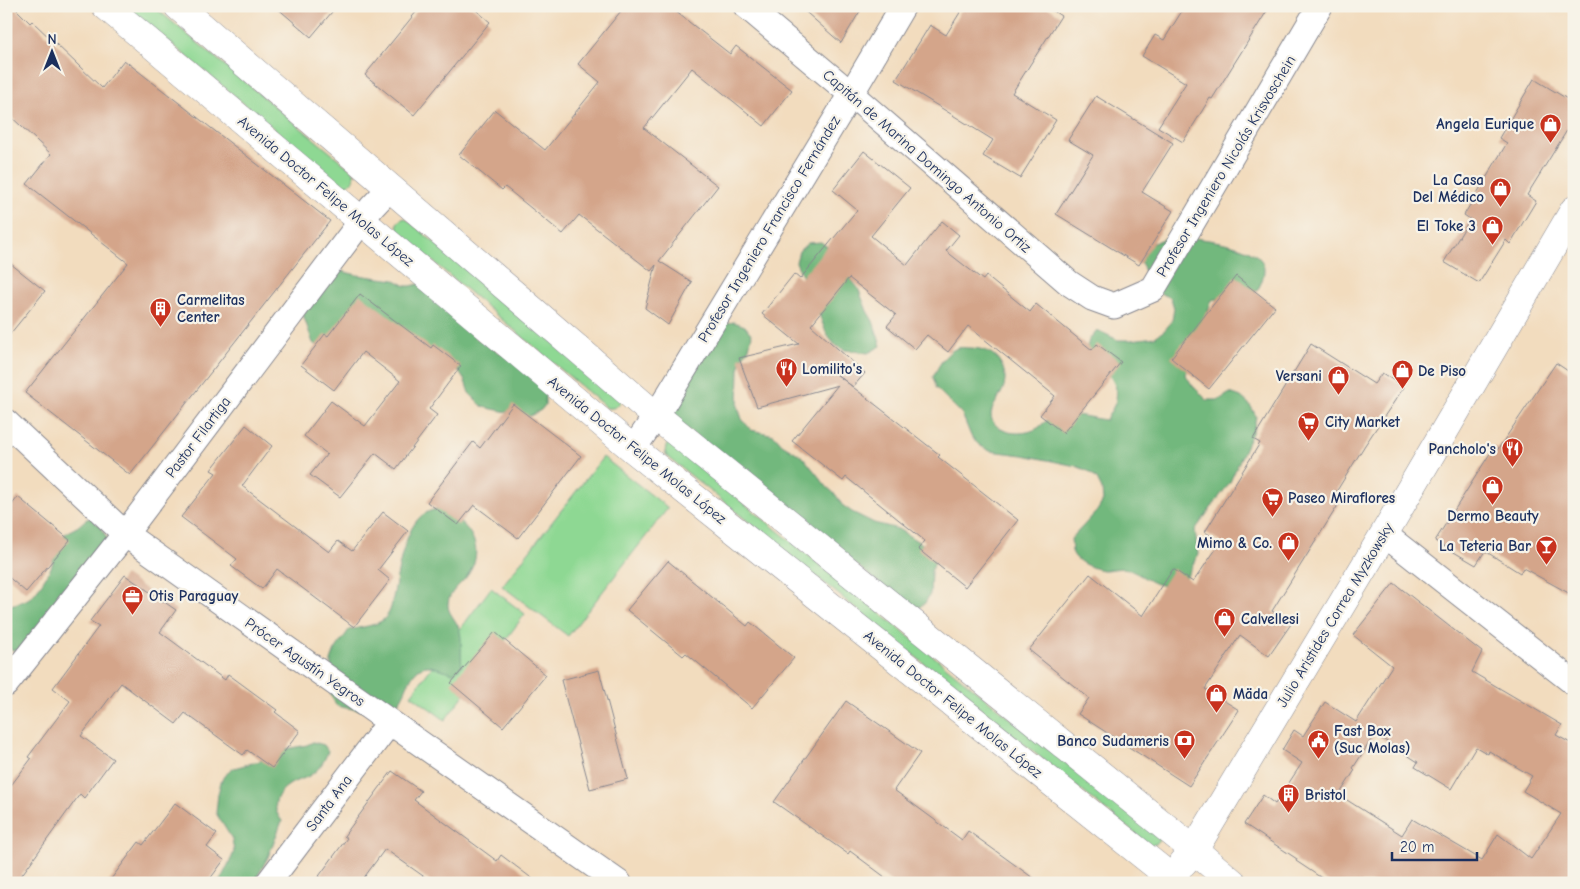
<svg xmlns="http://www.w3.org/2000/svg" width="1580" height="889" font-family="'Comic Neue',sans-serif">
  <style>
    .green { fill: #8ed893; stroke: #548478 }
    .forest { fill: #72b87d; stroke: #46746e }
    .building { fill: #d4a58a; fill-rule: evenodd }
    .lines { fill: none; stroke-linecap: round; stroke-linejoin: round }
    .minor-casing { stroke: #86868e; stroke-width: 27 }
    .secondary-casing { stroke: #86868e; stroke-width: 29 }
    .minor { stroke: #fff; stroke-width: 25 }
    .secondary { stroke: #fff; stroke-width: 28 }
    .labels { text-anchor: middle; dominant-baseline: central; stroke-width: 4.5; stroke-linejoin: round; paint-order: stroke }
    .poi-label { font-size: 15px; font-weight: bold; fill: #1b2f5e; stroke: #f7f3e8; text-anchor: start }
    .street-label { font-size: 15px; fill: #1b2f5e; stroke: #f7f3e8 }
  </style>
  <rect width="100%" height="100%" fill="#f7f3e8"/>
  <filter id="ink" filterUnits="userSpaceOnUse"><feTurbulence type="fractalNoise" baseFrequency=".02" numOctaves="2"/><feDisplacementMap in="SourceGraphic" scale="10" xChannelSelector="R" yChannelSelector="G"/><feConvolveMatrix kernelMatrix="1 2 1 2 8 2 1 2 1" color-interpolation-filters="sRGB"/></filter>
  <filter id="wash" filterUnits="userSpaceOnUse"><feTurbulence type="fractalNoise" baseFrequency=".0096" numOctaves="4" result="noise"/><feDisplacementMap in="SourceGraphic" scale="20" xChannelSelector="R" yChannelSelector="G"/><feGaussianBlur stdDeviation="1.12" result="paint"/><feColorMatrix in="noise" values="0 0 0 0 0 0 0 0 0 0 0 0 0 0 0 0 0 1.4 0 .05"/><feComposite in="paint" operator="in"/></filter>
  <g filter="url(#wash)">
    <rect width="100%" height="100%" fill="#f2dcbe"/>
    <!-- green -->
    <path class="green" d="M 126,6 L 153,6 L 354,172 C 355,181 351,186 342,185 Z
      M 405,218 L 621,399 C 619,406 615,409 607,408 L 398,232 L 397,223 L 400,220 Z
      M 669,443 L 1160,839 L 1156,844 L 1149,845 L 667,456 C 664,450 665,448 669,443 Z
      M 603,457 L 668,508 L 568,636 L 502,586 Z
      M 491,588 L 525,614 L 445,720 L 411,695 Z"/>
    <!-- forest -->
    <path class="forest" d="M 1178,236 C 1198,239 1264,243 1264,269 C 1264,277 1261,284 1257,291 L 1212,300 L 1208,311 L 1209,334 L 1188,363 L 1186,375 L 1192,385 L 1207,400 L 1219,400 L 1230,393 L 1241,397 L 1250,405 L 1256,416 L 1254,428 L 1230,482 L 1195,530 L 1198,554 L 1188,574 L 1182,584 C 1152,590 1151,578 1127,569 C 1120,567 1111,570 1104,570 C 1093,569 1075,562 1072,551 C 1071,548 1072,543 1071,539 L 1097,511 L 1103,501 L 1102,489 L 1097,479 L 1088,471 L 1076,466 L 1023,455 L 990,451 L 979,445 L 971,436 L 962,414 L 936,388 L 933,377 C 938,367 946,351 958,348 C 961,347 966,348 969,348 C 982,348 995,352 1001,364 C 1005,371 1006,379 1004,386 C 1000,402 979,415 1001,429 C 1011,435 1028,434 1038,428 C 1044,423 1048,418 1057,416 C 1073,412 1089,418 1106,420 C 1109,414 1115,406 1116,399 C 1120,379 1098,364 1086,351 L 1089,340 L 1097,330 L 1118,340 L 1131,340 L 1155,337 L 1165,330 L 1172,321 L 1174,308 L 1171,298 L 1150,289 L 1143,266 L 1137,257 L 1144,247 L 1166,238 Z
      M 821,242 L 830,249 L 843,270 L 858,288 L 867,311 L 873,321 L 881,346 L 868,353 L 845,350 L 835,345 L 827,335 L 819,314 L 796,262 L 799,251 L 808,243 Z
      M 337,270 L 357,275 L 395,280 L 406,286 L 411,286 L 430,281 C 445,300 457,322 476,338 C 492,350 510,357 526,368 C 533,372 539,381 545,387 L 545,405 L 541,410 L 530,416 L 525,417 L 507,412 L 483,407 L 469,393 L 465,381 L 455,366 L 410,353 L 318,347 L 313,343 L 299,303 Z
      M 734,322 L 745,326 L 752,335 L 749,348 L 742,358 L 739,369 L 738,407 L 742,419 L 751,430 L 774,435 L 782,444 L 803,457 L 827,487 L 836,495 L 842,505 L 852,512 L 874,523 L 898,529 L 930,549 L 936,560 L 931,571 L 930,594 L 925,603 L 914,611 L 679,423 L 671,400 L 722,324 Z
      M 437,509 C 466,519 489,546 467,576 C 460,586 449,591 448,604 C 447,612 456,620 459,628 C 463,640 460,653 462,666 L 453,673 C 446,671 432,665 426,666 C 409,669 408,692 398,703 C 388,714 352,710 337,706 L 331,696 L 331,661 L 335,650 L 349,630 C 360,627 378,626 385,618 C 392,611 392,601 394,593 C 398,572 405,523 426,513 C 429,511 433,510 437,509 Z
      M 91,518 L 100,526 L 109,542 L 25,650 L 12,650 L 6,648 L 6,606 C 27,601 32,600 43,581 C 46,576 50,571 52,565 C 58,545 55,538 75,528 C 82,525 83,519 91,518 Z
      M 313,742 L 324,745 L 328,751 C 325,761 318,771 309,776 C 304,779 298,780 294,782 C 277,791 269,805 282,821 L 268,857 L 254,883 L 219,883 L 232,857 L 234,851 L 232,839 L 216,813 L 218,794 L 221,782 L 224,776 L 234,768 L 260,761 L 276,751 L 307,745 Z"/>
    <g id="blocks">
      <!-- building -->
      <path class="building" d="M 6,6 L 13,6 L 30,23 L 32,21 L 102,88 L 124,60 L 330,221 L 130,475 L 25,393 L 128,263 L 27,184 L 51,154 L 6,112 Z
        M 275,6 L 337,6 L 311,37 Z
        M 421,6 L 471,6 L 490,22 L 414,115 L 365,75 Z
        M 625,6 L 675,6 L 675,11 L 730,54 L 736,46 L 792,90 L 764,126 L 692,68 L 644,128 L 718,186 L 659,261 L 692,282 L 668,325 L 645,308 L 656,265 L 651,271 L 579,215 L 563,234 L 505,187 L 502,190 L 459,155 L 495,110 L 545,150 L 600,82 L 578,64 Z
        M 799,6 L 863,6 L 841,43 Z
        M 964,6 L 1046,6 L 1061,16 L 1012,93 L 1056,120 L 1020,178 L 983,156 L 993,140 L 896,80 L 930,25 L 946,35 Z
        M 1185,6 L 1270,6 L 1212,99 L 1210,98 L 1183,142 L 1158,127 L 1186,83 L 1142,56 L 1155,35 L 1164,40 Z
        M 1534,79 L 1574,103 L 1574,119 L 1527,195 L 1536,201 L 1510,244 L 1506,240 L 1479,283 L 1444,262 L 1470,219 L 1464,215 L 1507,143 L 1499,138 Z
        M 1096,96 L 1173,143 L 1142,192 L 1173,211 L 1139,265 L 1056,214 L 1093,155 L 1068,140 Z
        M 864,151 L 910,188 L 871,236 L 907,265 L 942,221 L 959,235 L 946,251 L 983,280 L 986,276 L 1030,312 L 1036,304 L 1092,350 L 1097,344 L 1121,362 L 1063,433 L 1040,415 L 1055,396 L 968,326 L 948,352 L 927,335 L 915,349 L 887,326 L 896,315 L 849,278 L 811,325 L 865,373 L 853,387 L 831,370 L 940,455 L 938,457 L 1018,520 L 965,587 L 918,549 L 925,541 L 846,477 L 843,481 L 792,441 L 838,385 L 757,407 L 739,358 L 799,344 L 762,314 L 794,274 L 800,279 L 857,210 L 833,190 Z
        M 6,260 L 45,291 L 6,339 Z
        M 1236,276 L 1275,307 L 1209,389 L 1171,358 Z
        M 360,294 L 431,348 L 433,345 L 461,366 L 429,409 L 437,415 L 396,469 L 375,453 L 340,497 L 310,475 L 327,454 L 304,436 L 331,401 L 365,426 L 400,381 L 363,352 L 334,390 L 301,365 L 325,334 L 328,336 Z
        M 1311,344 L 1374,384 L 1382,373 L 1404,387 L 1365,445 L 1333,497 L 1340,502 L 1272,611 L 1291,624 L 1269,656 L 1240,635 L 1205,689 L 1239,710 L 1189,786 L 1078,714 L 1089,698 L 1029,650 L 1090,574 L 1143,616 L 1173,569 L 1193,582 L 1221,542 L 1205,532 L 1260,443 L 1253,439 Z
        M 1556,363 L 1574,375 L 1574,596 L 1523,568 L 1520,573 L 1485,551 L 1476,565 L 1435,541 L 1494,447 L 1498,449 Z
        M 513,404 L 581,456 L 518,538 L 474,505 L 458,525 L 427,502 L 473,442 L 480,448 Z
        M 246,425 L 272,446 L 242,486 L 329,552 L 338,541 L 352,551 L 383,512 L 408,531 L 378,570 L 390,580 L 354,627 L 277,569 L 262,589 L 231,566 L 237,559 L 181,517 L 216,473 L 211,470 Z
        M 18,497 L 70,540 L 26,592 L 6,575 L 6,512 Z
        M 668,561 L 747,626 L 750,622 L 794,658 L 752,708 L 686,653 L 683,656 L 627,610 Z
        M 125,575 L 176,610 L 160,632 L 225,680 L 228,674 L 277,710 L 275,712 L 300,731 L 272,768 L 247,750 L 243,755 L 185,713 L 176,724 L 121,683 L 81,736 L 113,759 L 84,798 L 80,794 L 16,883 L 6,883 L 6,792 L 31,759 L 28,757 L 70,701 L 53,688 L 99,626 L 90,621 Z
        M 1394,583 L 1482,652 L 1472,672 L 1562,725 L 1556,735 L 1574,745 L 1574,883 L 1329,883 L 1296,861 L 1297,859 L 1244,824 L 1263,795 L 1275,804 L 1302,763 L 1282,750 L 1294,730 L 1303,736 L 1325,702 L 1356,722 L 1392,666 L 1353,635 ZM 1375,734 L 1418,762 L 1415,767 L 1451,789 L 1476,747 L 1488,754 L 1489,751 L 1532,776 L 1523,791 L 1561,814 L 1531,859 L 1498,834 L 1482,860 L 1412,819 L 1402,835 L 1339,795 L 1355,770 L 1353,768 Z
        M 495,632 L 546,675 L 503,727 L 451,683 Z
        M 599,670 L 628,779 L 590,789 L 561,680 Z
        M 846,701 L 920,753 L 894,790 L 962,840 L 968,831 L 1040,883 L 893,883 L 850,851 L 848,854 L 774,802 Z
        M 392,771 L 421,791 L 414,800 L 497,861 L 501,855 L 538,883 L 433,883 L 385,849 L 360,883 L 314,883 L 347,838 L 344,836 Z
        M 175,803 L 217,834 L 207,847 L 224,860 L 207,883 L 108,883 L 139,842 L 143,845 Z"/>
    </g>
  </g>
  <g filter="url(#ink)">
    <use href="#blocks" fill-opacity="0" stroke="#86868e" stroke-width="1"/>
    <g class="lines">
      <defs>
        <path id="minor" d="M 746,6 L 851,94 L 1069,283 L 1092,298 L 1114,306 L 1153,289 L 1320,6
          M 6,422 L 125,534 L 390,722 L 619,883
          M 633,449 L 656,416 L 851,94 L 903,6
          M 1384,534 L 1574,683
          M 6,684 L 125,534 L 372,207 L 390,188
          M 268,883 L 390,722"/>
        <path id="secondary" d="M 106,6 L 633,449 L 1178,883
          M 178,6 L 656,416 L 1194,850 L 1233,883
          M 1183,863 L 1194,850 L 1384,534 L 1574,210"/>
      </defs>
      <!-- minor casing -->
      <use href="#minor" class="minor-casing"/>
      <!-- secondary casing -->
      <use href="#secondary" class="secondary-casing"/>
      <!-- minor -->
      <use href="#minor" class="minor"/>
      <!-- secondary -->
      <use href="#secondary" class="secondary"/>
    </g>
  </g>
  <!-- icons -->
  <defs>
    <symbol id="shop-pin" viewBox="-11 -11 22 30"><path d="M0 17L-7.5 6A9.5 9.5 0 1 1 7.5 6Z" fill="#c8321e" stroke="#f7f3e8"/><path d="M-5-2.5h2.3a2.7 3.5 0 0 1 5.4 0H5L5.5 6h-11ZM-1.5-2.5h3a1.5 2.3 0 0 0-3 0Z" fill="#fff"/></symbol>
    <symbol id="building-pin" viewBox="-11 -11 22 30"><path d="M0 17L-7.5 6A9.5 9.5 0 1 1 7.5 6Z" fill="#c8321e" stroke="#f7f3e8"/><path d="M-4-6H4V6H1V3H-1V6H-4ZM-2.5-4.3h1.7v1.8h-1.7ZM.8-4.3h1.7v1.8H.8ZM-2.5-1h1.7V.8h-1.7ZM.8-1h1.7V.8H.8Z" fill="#fff"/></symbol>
    <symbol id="restaurant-pin" viewBox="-11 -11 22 30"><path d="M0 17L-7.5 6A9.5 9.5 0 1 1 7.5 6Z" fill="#c8321e" stroke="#f7f3e8"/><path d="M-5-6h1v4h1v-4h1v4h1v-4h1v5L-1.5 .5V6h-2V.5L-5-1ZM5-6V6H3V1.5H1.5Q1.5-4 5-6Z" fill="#fff"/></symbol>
    <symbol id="supermarket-pin" viewBox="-11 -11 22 30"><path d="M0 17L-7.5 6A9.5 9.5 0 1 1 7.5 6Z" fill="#c8321e" stroke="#f7f3e8"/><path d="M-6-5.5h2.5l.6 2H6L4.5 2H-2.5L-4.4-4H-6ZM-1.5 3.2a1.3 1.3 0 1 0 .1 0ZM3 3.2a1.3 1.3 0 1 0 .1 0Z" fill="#fff"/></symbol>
    <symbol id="bar-pin" viewBox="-11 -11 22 30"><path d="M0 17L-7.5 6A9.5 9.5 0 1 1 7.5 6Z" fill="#c8321e" stroke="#f7f3e8"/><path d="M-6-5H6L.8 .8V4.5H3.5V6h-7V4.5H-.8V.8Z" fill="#fff"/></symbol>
    <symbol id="office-pin" viewBox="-11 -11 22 30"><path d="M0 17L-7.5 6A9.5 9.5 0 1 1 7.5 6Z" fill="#c8321e" stroke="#f7f3e8"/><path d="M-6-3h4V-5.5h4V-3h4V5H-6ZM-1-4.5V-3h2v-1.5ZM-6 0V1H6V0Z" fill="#fff"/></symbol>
    <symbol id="civic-pin" viewBox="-11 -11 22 30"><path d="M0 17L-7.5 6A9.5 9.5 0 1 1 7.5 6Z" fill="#c8321e" stroke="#f7f3e8"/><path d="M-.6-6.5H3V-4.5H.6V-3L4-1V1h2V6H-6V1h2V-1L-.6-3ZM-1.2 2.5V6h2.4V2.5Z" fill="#fff"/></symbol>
    <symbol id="bank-pin" viewBox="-11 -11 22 30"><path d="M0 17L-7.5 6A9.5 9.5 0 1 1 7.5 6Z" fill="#c8321e" stroke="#f7f3e8"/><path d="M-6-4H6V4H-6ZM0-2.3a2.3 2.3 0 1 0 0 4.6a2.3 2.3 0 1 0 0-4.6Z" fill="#fff"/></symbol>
  </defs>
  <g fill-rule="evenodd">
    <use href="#shop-pin" x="1538" y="112" width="25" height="34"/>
    <use href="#shop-pin" x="1488" y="176" width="25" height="34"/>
    <use href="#shop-pin" x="1480" y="214" width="25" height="34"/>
    <use href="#building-pin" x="148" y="296" width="25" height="34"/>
    <use href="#restaurant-pin" x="774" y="356" width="25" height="34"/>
    <use href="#shop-pin" x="1390" y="358" width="25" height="34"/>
    <use href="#shop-pin" x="1326" y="364" width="25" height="34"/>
    <use href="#supermarket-pin" x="1296" y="410" width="25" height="34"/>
    <use href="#restaurant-pin" x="1500" y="436" width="25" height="34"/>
    <use href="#shop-pin" x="1480" y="474" width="25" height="34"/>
    <use href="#supermarket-pin" x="1260" y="486" width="25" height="34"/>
    <use href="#shop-pin" x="1276" y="530" width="25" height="34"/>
    <use href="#bar-pin" x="1534" y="534" width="25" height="34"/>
    <use href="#office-pin" x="120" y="584" width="25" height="34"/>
    <use href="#shop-pin" x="1212" y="606" width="25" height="34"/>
    <use href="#shop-pin" x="1204" y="682" width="25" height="34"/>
    <use href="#civic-pin" x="1306" y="728" width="25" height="34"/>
    <use href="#bank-pin" x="1172" y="728" width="25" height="34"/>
    <use href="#building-pin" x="1276" y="782" width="25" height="34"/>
  </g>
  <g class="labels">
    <!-- poi labels -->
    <g class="poi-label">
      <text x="1534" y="124" text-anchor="end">Angela Eurique</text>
      <text x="1484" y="180" text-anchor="end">La Casa<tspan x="1484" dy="17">Del Médico</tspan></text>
      <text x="1476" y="226" text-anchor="end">El Toke 3</text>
      <text x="177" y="300">Carmelitas<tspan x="177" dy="17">Center</tspan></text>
      <text x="802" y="369">Lomilito's</text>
      <text x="1418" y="371">De Piso</text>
      <text x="1322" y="376" text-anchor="end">Versani</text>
      <text x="1325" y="422">City Market</text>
      <text x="1496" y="449" text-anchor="end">Pancholo's</text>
      <text x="1288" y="498">Paseo Miraflores</text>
      <text x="1493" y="516" text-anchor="middle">Dermo Beauty</text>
      <text x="1272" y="543" text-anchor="end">Mimo &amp; Co.</text>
      <text x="1531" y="546" text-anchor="end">La Teteria Bar</text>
      <text x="149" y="596">Otis Paraguay</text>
      <text x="1241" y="619">Calvellesi</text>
      <text x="1233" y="694">Mäda</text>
      <text x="1334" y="731">Fast Box<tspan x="1334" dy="17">(Suc Molas)</tspan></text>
      <text x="1169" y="741" text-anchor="end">Banco Sudameris</text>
      <text x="1305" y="795">Bristol</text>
    </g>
    <!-- street labels -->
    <g class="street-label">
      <text transform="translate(927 161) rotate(41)">Capitán de Marina Domingo Antonio Ortiz</text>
      <text transform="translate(1226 166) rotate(-59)">Profesor Ingeniero Nicolás Krisvoschein</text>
      <text transform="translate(326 191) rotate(40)">Avenida Doctor Felipe Molas López</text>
      <text transform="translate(769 229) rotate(-59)">Profesor Ingeniero Francisco Fernández</text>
      <text transform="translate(198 437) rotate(-53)">Pastor Filartiga</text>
      <text transform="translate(637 450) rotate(39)">Avenida Doctor Felipe Molas López</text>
      <text transform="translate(1335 615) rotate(-59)">Julio Aristides Correa Myzkowsky</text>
      <text transform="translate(305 662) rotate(35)">Prócer Agustín Yegros</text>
      <text transform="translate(953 704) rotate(39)">Avenida Doctor Felipe Molas López</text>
      <text transform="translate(329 803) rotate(-53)">Santa Ana</text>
    </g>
  </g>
  <!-- margin -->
  <rect width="1580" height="889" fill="none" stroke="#f7f3e8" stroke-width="25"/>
  <!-- north arrow -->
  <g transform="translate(52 52)" stroke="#f7f3e8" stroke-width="4" paint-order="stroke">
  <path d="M0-4L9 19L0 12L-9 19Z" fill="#1b2f5e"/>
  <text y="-8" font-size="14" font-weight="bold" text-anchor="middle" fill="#1b2f5e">N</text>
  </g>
  <!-- scale -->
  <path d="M1392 852v8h85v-8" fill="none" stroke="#1b2f5e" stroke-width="2.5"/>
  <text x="1400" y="852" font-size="15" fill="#1b2f5e" stroke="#f7f3e8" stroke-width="4" paint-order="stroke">20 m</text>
</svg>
